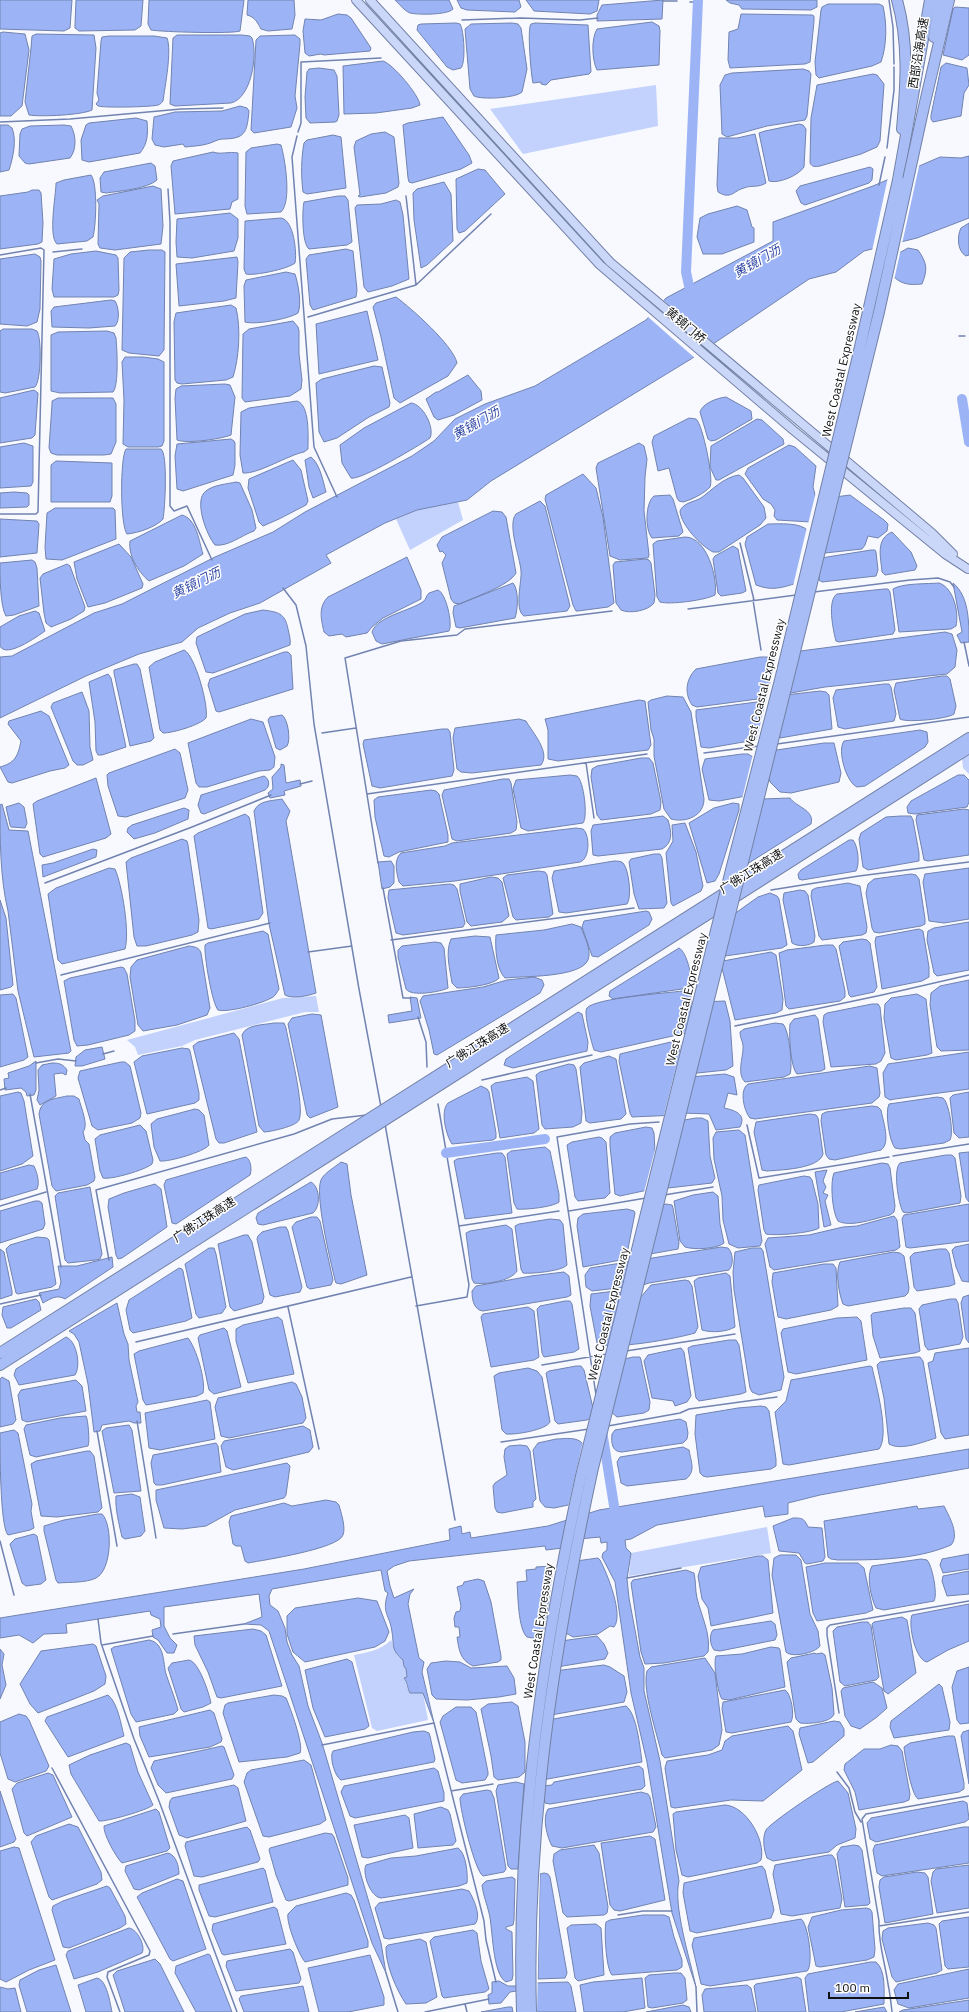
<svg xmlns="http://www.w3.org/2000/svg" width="969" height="2012" font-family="'IBM Plex Sans','Noto Sans SC',sans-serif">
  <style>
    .green { fill: #c3d2fc }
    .water { fill: #9cb4f5; stroke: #7283b1 }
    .pier { fill: #f7f9fe }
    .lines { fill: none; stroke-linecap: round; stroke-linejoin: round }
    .stream { stroke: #7283b1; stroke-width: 1.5 }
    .river { stroke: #9cb4f5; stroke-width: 10 }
    .major-casing { stroke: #7381a6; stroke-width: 10 }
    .highway-casing { stroke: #7381a6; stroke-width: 12 }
    .major { stroke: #cbd7f9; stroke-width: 8 }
    .highway { stroke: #a8bdf5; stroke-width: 10 }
    .highway-bridge-casing { stroke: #7381a6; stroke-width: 12; stroke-linecap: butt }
    .highway-bridge { stroke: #a8bdf5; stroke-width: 10 }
    .labels { text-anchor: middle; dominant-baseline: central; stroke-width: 3; stroke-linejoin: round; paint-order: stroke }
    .street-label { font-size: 12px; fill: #101113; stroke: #fff }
    .water-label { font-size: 13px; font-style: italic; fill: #3249a5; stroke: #fff }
  </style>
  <rect width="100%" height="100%" fill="#f7f9fe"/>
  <!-- green -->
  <path class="green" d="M 656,85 L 658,126 L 523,154 L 490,109 Z
    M 458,502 L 463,520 L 410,550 L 396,519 L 417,510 Z
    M 969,754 L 969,774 L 963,768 L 962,758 Z
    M 316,996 L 319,1012 L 305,1012 L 195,1040 L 182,1046 L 138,1055 L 135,1047 L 127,1040 L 283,998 Z
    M 767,1527 L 771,1553 L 629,1576 L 631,1553 Z
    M 391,1640 L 397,1655 L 403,1660 L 403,1667 L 406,1668 L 407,1677 L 404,1678 C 407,1683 406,1688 410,1693 L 423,1693 L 428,1720 L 377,1731 L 372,1728 L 354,1655 C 368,1652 380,1651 391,1640 Z"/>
  <!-- water -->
  <path class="water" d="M 0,0 L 72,0 L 70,28 L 64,31 L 0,29 Z
    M 76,0 L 143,0 L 141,26 L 135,30 L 79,31 L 75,28 L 75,25 Z
    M 149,0 L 244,0 L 240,31 C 232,34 162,32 151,30 L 148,24 Z
    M 248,0 L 294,0 L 295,15 L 292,29 L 268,31 L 261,29 C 257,22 255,17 247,15 Z
    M 395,0 L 449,0 L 453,9 C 448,15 418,15 410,13 C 405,11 399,4 395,0 Z
    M 457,0 L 519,0 L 521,7 L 515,12 L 467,10 L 461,8 Z
    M 526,0 L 599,0 L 597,11 L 590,14 L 534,11 Z
    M 663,0 L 662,19 L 597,21 L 597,15 L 602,5 Z
    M 726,0 L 817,0 L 817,7 L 811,10 L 742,9 L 739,5 L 730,3 Z
    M 828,4 L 879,4 L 883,6 C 887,24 887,45 881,62 L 872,66 L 823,77 L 819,78 L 816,75 L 815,62 L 821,10 L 822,7 Z
    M 955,7 L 969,8 L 969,55 L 962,60 L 943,55 L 953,9 Z
    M 338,14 L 347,15 L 351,18 L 371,48 L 370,51 L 324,55 L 321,54 L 309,56 L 305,53 L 303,31 L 305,19 L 321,20 Z
    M 741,14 L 812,15 L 814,16 L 814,21 L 810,62 L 805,64 L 730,68 L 728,60 L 729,32 L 738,29 Z
    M 652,22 L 659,26 L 660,31 L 659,65 L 597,70 C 592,60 591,39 597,29 Z
    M 456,23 L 460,24 C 464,30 466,62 461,68 L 453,70 L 447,67 L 417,30 L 418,25 L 421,24 Z
    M 512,23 L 518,24 L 521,28 L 527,69 L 522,92 C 516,98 482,100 474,96 L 470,89 L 465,29 L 471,24 Z
    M 535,23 L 588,25 L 591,72 L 589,74 L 551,80 L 546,85 L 541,84 L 541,82 L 533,83 C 531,75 527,28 531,24 Z
    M 3,32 L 25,34 L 29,50 L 22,106 L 11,116 L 0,116 L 0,33 Z
    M 36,34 L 94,35 L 96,48 L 92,110 C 82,115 42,117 29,115 L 25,102 L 31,48 L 32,36 Z
    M 177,35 L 242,35 L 250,36 L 252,38 C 258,56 251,98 231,103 L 175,106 L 170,104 L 173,38 Z
    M 295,35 L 300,39 L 300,44 L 295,96 L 297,108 L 291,127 L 254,133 L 251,130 L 256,40 L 260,36 Z
    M 109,36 L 154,36 L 167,38 C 172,51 165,86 163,101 C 161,103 161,104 158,105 C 152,107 104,108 98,106 L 96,104 L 99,100 L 97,93 L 101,41 L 102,37 Z
    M 383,61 C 393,64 419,95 420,105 L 412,108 L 376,113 L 344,114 L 343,66 Z
    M 946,63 L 967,68 L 969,85 L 964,93 L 961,116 L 933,122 L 931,119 L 931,115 L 941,67 Z
    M 319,68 L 334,70 L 337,76 L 339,115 L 337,121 L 335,122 L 310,123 L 306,118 L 305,97 L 307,72 L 309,69 Z
    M 803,69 L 809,71 L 811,74 L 807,116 L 805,120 L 767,126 L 727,137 L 722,134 L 720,85 L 725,75 L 732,73 Z
    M 873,74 L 877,75 L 884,84 L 880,141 L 877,147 L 861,154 L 820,166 C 815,167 812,167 810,163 L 811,118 L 817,85 Z
    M 240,106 L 247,108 L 249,111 C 247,133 245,139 222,139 C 218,139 212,143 207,144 C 200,146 193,146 185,147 L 183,144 L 164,147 L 155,145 L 152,139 L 154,117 L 175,112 L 222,111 Z
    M 443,117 L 469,155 L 472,163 L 461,169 L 412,183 L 409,182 L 408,178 L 403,125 L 408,123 Z
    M 136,118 L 147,121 C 148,134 148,143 140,153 L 89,162 L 82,160 L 81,140 L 86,125 L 89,123 Z
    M 799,124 L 803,125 L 806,129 L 804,167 C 799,175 779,184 769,181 L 759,133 L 765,131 Z
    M 0,125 L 8,125 L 12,128 C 17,140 13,158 9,170 L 0,172 Z
    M 64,125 L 71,126 C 76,135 77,149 70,158 L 29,164 L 25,163 L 19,156 L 20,134 L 22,129 L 30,126 Z
    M 385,132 L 394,137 L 399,183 L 398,187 L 386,193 L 360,197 L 358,196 L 360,195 L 354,147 L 356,141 L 371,134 Z
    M 755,134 L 766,183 C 758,188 751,185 744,188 C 733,191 731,200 718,192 L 717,185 L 719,138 L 737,138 Z
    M 333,135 L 341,137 L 346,188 L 307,194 L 303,192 C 301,176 301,159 304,143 L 307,140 Z
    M 277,144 L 281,145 C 285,159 292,201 281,212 L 247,214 L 245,206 L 246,152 L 251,148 Z
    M 213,152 C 221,155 229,151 238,153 L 238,199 L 232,202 L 230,209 L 175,214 L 171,166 L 173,161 Z
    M 969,156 L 969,218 L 917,238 L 864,251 L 836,272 L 809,279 L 691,359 L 491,481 L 467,500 L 417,510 L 385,523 L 326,555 L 331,563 L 260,603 L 230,613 L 198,628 L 182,642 L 139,654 L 86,676 L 0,718 L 0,657 L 12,656 L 94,613 L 122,604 L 215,557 L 273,532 L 305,512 L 412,456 L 434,441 L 455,419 L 485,404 L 535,386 L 646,320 L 666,298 L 773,241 L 773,222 L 873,186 L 940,157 L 961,158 Z
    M 151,163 L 155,166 L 157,180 C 147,189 120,191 106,193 L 101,192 L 100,178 L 104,172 Z
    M 870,167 L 873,169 L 872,180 L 869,183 L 805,205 L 801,203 L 796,191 L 800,186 Z
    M 478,169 L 485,170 L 505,194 L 465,231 L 459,233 L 457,229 L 456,179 Z
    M 91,175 C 98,184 96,226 93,237 L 87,241 L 57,244 C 48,236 56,195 56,183 L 64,180 Z
    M 444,182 L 451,194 L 453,241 L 427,265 L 421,268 L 414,220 L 413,193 L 417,189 Z
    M 153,186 L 161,189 L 163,226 L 161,244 L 115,250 L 100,248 L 98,244 L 99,204 L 97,200 L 103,196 Z
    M 32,190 L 39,190 L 41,193 L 43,223 L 42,242 L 38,244 L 0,249 L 0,196 L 28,192 Z
    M 338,196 L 345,196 L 348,200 L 352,242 L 347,245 L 309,249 C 302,244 302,211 304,202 Z
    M 396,200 L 400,202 L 403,215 L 409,279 L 392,286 L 368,292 L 364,287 L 355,208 L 357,205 L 381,204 Z
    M 737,206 L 747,210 L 752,227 L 754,228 L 754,242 L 722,254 L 703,254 L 697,237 L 700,218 L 708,214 Z
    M 230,213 L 238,219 L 238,238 L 234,251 L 192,258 L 177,257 L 176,242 L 177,219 Z
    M 281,218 C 294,220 297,253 295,263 C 288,269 254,276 246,274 L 244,269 L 245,221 Z
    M 969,223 L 969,255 L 966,256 C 957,251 957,236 961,228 Z
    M 908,248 L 918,250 C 927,263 928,269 922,284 C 910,285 902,285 893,276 L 899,253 Z
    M 346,249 L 353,251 L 357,290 L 356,297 L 313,310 L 310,305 L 306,259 L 309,255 Z
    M 149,250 L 162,250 L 165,252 L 164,350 L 159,356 L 129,353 L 122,350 L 124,258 L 130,252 Z
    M 96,251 L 116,255 L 118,258 L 119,290 L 118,295 L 114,297 L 54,297 L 52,289 L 54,259 L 71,254 Z
    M 35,254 L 40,257 L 41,261 L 40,309 L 37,322 L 27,326 L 0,324 L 0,259 Z
    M 237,257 L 238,262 L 236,298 L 224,301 L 179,306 L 176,264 Z
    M 286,272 L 295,274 C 298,283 302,304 298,313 C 289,319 255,325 245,322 L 244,286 L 246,280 Z
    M 396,297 C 411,308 453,345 457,363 L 448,376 L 400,403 L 394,398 L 381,337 L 373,307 L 376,303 Z
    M 111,300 L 115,301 C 119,307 120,321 115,326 L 89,328 L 52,327 L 51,311 L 54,307 Z
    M 231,305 L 236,308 C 241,327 239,359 233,377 L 226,380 L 182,384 L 177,383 L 175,380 L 174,322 L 176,313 Z
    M 367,311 L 378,360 L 319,374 L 316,324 Z
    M 293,321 L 298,327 L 299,331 L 299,354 L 302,380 L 301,389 L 290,396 L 245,402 L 242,398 L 243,334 L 249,329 Z
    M 3,329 L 32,329 L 37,331 C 42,339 41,381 35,387 L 5,393 L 0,392 L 0,331 Z
    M 107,331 L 114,333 L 116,338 C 117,349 119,385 113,392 L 60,393 L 51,391 L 51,335 L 58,332 Z
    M 143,357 L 158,359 L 164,362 L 164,441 L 162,446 L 158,447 L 128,447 L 123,444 L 124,400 L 122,362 L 125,357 Z
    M 374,366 L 382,367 L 390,403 L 389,407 L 369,417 L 337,438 L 324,442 L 319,432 L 316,383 L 322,379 Z
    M 468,375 L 481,391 L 482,400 L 454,415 L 438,420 L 434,417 L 426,399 L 436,392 L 438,392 Z
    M 225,384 L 230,385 L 235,397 L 231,435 C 221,439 187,444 177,440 L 175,398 L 176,389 L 181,386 Z
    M 34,390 L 38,393 L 35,435 L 32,438 L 0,443 L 0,398 Z
    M 726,397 L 751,411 L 752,419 L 716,440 L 711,441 L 708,439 L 700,412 C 703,403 717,398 726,397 Z
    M 58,398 L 113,398 L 116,404 L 116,442 L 111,454 L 104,455 L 57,455 L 51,453 L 49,448 L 52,404 L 52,401 Z
    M 297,401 C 310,405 308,436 308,449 L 304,452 C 288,455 259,474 243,473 L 240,455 L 241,412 L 249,408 Z
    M 411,403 C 423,404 435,428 430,438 C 420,445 360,481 351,478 L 342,463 L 340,445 L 364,428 Z
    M 689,418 L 696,419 C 703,425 714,480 710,487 C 705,493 691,500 683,502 L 679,501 L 677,498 L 669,468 L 658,471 L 652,442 L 654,436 Z
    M 757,419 L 762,420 L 783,439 L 784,444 L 719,480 L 716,480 L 710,467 L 711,446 Z
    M 231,439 L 234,441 L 235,443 L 235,465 L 233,475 L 183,491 L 177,489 L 175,456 L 177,444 Z
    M 24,443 L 33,446 L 33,482 L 31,486 L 0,488 L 0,447 Z
    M 639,443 L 644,446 L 647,459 L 645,477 L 644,511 L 649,555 L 648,558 L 620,560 L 610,556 L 596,468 L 598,463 Z
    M 789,445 L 795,447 L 816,466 L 813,487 L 816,498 L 811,522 L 777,520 L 774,516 L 775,510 L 771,504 L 763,499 L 745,474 L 748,468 Z
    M 126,449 L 161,449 C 168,454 165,509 163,519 C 156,527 138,533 127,534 C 120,525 120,458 126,449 Z
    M 311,457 C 320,464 323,481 326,492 L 313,498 L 309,487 L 305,460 Z
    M 293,460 L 301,470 L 308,501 L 306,505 L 279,519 L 263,526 L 259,522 L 248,488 L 249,479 Z
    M 56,461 L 112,463 L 112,496 L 110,502 L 51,502 L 51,465 Z
    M 583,474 L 596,488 L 603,517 L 614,603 L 608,607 L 578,611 L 576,611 L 573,605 L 545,499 L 546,495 Z
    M 739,475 L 743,478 L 764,507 L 766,518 L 760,525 L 719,552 L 713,552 C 701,546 681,525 680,511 C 683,503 694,502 701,498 C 712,490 724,477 739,475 Z
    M 236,482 L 240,483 L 252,510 L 256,528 L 254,531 C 242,535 228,547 215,545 C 207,536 193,500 206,491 C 213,485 227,484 236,482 Z
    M 14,492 L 27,493 L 29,495 L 29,505 L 27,507 L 0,508 L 0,493 Z
    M 670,495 L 673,499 L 683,532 L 679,536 L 652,538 C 645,530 645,503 654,496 Z
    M 850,495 L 884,520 L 888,524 L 887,531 L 878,538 L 868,536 L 865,545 L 862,549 L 825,553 L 835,497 Z
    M 540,501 L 545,506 L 570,606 L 567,611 L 524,616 C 514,610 522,581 521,571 C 520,557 507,525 516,514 Z
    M 55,508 L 113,508 L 115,510 L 116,539 L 62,560 L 46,559 L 45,547 L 47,513 Z
    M 493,511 L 502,512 L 506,517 L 516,573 C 509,586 474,597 460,604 L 454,603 L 451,599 L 442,563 L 446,555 L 442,551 L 440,552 L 437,545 L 442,537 Z
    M 182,515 C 197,519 199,542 203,554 L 184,566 L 149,581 C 138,572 128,555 130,541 Z
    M 0,519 L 37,521 L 39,524 L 37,553 L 0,557 Z
    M 768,524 C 779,524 801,522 808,531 L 797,583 C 781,588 772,591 756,585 L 745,544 L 747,537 Z
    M 892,532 L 911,552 L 917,566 L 915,570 L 885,575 L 882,572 C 881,558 875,539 892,532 Z
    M 685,537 C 707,537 718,578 715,595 C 706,600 670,605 660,602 L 657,597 L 653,544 L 657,541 Z
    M 119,544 L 131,557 L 143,584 L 142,588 L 105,603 L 88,607 L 77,579 L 74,562 Z
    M 733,546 L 738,549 L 746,591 L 742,593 L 721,596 L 718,593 L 713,559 L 715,556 Z
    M 871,550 L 875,550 L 876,552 L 878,570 L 876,576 L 822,582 L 819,580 L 821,558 Z
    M 407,557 L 421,590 L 421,599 L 383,618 L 372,627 L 367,633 L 346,637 L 342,634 L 329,636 L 324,632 C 321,619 318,607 328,597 Z
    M 645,559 L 649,560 L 651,563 L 655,595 L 654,603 C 648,611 629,614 621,610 L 616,603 L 613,565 L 615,562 Z
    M 32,560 L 35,562 L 37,568 L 39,606 L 14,615 L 6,616 C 0,606 0,576 0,563 Z
    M 67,564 L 70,566 L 85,607 L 84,611 L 71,619 L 51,627 L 46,623 L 44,613 L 40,578 L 43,574 Z
    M 513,583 C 519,590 518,609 515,618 L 460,628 L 456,627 L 453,613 L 454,606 Z
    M 939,583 C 954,588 959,613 956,626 L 951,629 L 899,632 L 893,589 C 902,583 928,584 939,583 Z
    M 953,583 C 969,596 969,622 969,642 L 961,643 L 957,635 L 962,632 Z
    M 884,589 L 888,589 L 890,592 L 895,630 L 893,634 L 839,642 L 836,641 C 833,630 827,600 837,594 Z
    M 438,590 C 446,593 453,624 449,631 L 382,644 L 376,641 L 372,632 C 377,616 411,611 424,601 C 426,599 426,596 429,593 Z
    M 263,610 C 278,612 285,613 288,629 C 289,634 291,640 290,645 L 213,673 L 206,672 L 196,643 L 197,637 L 245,614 Z
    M 35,611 L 39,613 L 45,631 C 38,636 6,659 0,646 C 0,641 0,632 0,627 L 19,616 Z
    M 945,632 L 952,634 L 957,650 L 955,667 L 947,674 L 825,687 L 785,694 L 793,652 Z
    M 184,650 C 195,655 209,706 206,718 C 200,725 173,733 163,733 L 160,730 L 149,667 L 155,662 Z
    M 284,652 L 288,652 L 291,655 L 293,689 L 219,712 L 216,711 L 208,685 L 210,679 Z
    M 760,657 L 771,657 L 779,661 L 773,697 L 697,707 L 692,705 C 684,693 686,679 696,669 Z
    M 134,664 L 137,664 L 140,669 L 154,738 L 151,741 L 130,746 L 114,673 L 114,670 Z
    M 108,674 L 111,678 L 126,747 L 102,755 L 98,755 L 96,751 L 95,722 L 89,682 Z
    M 942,676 L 947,676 L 950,679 L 956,706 L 954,714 C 947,719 907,723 900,719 L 894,690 L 896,683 Z
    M 884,684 L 889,684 L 891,687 L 896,714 L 894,721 L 845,729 L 838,727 L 833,698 L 836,690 Z
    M 820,691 L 826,692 L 829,695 L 832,729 L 780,738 L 777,696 Z
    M 82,692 L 89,711 L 90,747 L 93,760 L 83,765 L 77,765 L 73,761 L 51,707 L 53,703 Z
    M 667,696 L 683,697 L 691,712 L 704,799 C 704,816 686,823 671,819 L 664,809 L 654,756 L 654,739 L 651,730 L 648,702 L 651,700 Z
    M 639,700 L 645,701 L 651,745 L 648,750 L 558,761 L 548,759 L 548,730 L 545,719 Z
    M 772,700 L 772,737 L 709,748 L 701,747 L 696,717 L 696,710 Z
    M 41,711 L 49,716 L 69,765 L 65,768 L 50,771 L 12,783 L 8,782 L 0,767 C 15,763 18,756 21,741 L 8,724 L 9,721 Z
    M 282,715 C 288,719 291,740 287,746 L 280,750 L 276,748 L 268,720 L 270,717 Z
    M 251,719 L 263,722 L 275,757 L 274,767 L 270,770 L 259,771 L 207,787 L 199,787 L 196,783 L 188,743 Z
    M 519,719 L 526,721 C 532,732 551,752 541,765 L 472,773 L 461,772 L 457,769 L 453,738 L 455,728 Z
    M 442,729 L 448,729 L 450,732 L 454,770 L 452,776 L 380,788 L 372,786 L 363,744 L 364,740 Z
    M 920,730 L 927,732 L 928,742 L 925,747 L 865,786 L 857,787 C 846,782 837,750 844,741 Z
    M 824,743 L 834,743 L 841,773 L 839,782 L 791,793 L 780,792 L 770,782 L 763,752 Z
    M 175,749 L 180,753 L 188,790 L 185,798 L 126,817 L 118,816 L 108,786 L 107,775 L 109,773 Z
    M 742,754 L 748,754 L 753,757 L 757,794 L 719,801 L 709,800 L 702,769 L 705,759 Z
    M 641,758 L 649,758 L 653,763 L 661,802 L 660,810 L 651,814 L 601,820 L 597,815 L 591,777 L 592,769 L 597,766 Z
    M 281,764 L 284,765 L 286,783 L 300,780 L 301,786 L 284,791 L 285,795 L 270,798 L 268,793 L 273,789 L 272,777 L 281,767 Z
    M 570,775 L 577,776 C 584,781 588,817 583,823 L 528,831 L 521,828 L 513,789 L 516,780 Z
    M 958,775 L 964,775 L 969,780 L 969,802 L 967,807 L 915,814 L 908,813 L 907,807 L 911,801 Z
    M 264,776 C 270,779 270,787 265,790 L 204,814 L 201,813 L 198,805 L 201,795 Z
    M 96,778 L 111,834 L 106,838 L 43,857 L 40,854 L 33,804 L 37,801 Z
    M 503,779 L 509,779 L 511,783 L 517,822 L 516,830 L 511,833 L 457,841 L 452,839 L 442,795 L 444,790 Z
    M 431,790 L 436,791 L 439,794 L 448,835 L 448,842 L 399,852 L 389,857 L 384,856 L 375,817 L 374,800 L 378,797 Z
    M 790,798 C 796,807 815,810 811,824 L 744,866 L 762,799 Z
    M 282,799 L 290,811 L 286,821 L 316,993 C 308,996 292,999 285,995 L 269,924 L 254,811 C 259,800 272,801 282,799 Z
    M 19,803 L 24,807 L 27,823 L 25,828 L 11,827 L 10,825 L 6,807 Z
    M 733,803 L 739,804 L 739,810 L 719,874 L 715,881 L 707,883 L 689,823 L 714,808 Z
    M 2,804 L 9,830 L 28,831 L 71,1051 L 69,1053 L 34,1057 L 18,991 L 8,911 C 0,878 0,839 0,805 Z
    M 184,808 L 189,810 L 188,819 L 155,833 L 134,839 L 127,832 L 128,828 L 132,825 Z
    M 964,809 L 969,810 L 969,855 L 928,861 L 924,860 L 916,820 L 917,815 Z
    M 245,814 L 249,817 L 250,821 L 263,913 L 259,919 L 211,929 L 208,928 L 194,836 L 198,833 Z
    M 663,816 L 668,820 C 671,831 674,842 662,849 L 598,856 L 593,855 L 591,831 L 593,825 Z
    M 901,816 L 911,816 L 913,820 L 919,853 L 919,861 L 868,870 L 863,867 L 859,839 L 861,833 L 886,817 Z
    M 685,823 L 696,852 L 703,886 L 701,891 L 673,906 L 671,903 L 666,853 L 673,841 L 672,825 Z
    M 576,828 L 583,829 C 590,835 590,859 580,862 L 455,881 L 403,886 L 399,882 C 397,874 393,860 401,853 L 445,846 L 452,843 Z
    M 182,839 L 187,841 L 188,845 L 199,920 L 198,932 L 192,935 L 146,946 L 137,946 L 134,937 L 126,862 L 131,858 Z
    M 849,840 L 853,840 C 858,846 860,864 856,871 L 802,880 L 799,879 L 798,874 L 801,870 Z
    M 93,849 L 97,850 L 96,857 L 43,877 L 42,865 L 53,863 Z
    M 654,854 L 660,854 L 662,858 L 667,903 L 664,908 L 639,909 L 634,894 L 629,862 L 631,859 Z
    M 391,861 L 394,866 L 394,883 L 390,887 L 382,889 L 378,862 Z
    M 614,861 C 617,861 621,861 623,863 C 629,869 632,898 627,904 L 566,913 L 559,912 L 552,878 L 554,871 Z
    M 109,868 L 115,869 C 122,885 130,932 125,949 L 62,964 L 58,960 L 48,894 L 56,888 Z
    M 969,868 L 969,919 L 944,923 L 929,921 L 923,882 L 925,874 Z
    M 538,871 L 545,872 L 547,875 L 553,914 L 549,917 L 516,920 L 513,917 L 503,878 L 507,875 Z
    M 911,874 L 916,875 L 919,879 L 925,919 L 925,924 L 921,926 L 879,933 L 874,932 L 872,928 L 866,893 L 868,884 L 874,879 Z
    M 491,877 L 498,878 L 502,882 L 509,916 L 502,922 L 471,926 L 467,922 L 460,891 L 460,884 Z
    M 848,883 L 860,886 L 867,927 L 866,933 L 862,935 L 822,940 L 819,936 L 811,896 L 812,890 L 816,888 Z
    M 450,884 L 454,885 L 457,889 L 465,923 L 463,927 L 403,935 L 396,933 L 388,898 L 389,890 Z
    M 800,890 L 805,891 L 808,895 L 815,936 L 814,942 C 809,946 798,947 792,943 L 783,900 L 784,893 Z
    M 770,893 L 777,896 L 779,899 L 787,945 L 782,948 L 725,956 L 723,922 L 758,897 Z
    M 0,900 L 6,918 L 13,985 L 11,987 L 0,990 Z
    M 646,911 L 649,912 L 652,919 L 649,925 L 598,957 L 592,956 L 582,927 L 584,921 Z
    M 969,922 L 969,970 L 937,976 L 934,973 L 927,940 L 928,931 L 934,928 Z
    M 572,924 L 581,927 C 584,936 592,950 588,960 C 580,978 523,976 505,978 C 496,969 495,947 496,935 L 544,930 Z
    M 919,929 L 923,931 L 929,967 L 929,977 L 922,981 L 882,989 L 875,942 L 876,937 Z
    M 263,931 L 268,934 L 279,989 C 277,992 276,995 273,997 C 264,1003 228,1013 218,1010 C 212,1003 204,956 205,945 L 208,943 Z
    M 475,936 L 490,937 L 499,978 C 494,985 466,988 457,988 L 452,983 C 450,969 445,953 451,939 Z
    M 862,939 L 867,940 L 870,943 L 877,987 L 874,992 L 851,997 L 849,995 L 839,946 L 843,942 Z
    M 435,942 L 441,943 L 444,948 L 448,988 C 440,992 411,997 406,989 L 398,957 L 398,950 L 402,946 Z
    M 826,945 L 833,945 L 836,949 L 845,991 L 845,997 L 840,1001 L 789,1009 L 786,1006 L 779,953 L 787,950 Z
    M 189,946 C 195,947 199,947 201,953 L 210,1008 L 207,1015 L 177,1025 L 143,1031 L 138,1025 L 130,977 L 131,967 L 137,960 Z
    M 679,948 C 687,952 694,980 689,988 L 613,999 L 609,996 L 610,991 Z
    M 771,952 L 776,955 L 783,999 L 782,1010 L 776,1013 L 735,1020 L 722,968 L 723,961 Z
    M 121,967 L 124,968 L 127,974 L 135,1021 L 135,1031 L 129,1035 L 88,1045 L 77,1046 L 74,1040 L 64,981 L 70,978 Z
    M 534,977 L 542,980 L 544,985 L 540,993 L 437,1055 L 434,1054 L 429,1030 L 420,1001 L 423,996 L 483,987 L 507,980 Z
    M 969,980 L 969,1050 L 941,1051 L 937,1047 L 930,1005 L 931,993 L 940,986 Z
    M 683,991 L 691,994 L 691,1025 L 686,1033 L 601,1052 L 594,1050 C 592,1044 583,1012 587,1008 C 595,998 667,993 683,991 Z
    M 13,994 L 16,998 L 28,1057 L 24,1060 L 0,1067 L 0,995 Z
    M 917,994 L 926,999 L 932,1053 L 927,1055 L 896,1060 L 891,1058 L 890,1053 L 884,1018 L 885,1004 L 891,998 Z
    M 410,997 L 417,998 L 421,1018 L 389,1023 L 388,1015 L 412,1011 Z
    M 725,1001 L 730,1021 L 733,1066 L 726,1070 L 688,1074 L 701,1002 Z
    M 872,1004 L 878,1004 L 880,1007 L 885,1053 L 881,1061 L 876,1064 L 831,1067 L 823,1022 L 824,1015 L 827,1013 Z
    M 578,1012 L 582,1014 L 588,1042 L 587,1051 L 513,1068 L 504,1065 L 506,1059 Z
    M 312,1014 L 321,1015 L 338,1107 L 310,1118 L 307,1115 L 288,1024 L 292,1018 Z
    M 815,1015 L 818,1019 L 825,1069 L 821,1071 L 797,1074 C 790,1066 789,1034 790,1024 L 794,1019 Z
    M 274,1023 L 284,1023 L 286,1028 C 289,1045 305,1107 299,1120 C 297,1126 270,1132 264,1132 L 259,1126 L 242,1035 C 246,1024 264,1025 274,1023 Z
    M 775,1023 L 783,1024 C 789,1030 793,1066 790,1074 L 784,1077 L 745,1082 C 736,1073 744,1056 743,1045 C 742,1040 740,1037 740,1032 L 744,1029 Z
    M 234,1033 L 239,1039 L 257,1132 L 224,1143 L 219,1143 L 216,1139 L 193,1046 L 198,1042 Z
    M 675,1041 L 680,1045 L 677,1115 L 632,1117 L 630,1113 L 619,1061 L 620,1054 Z
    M 102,1047 L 105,1059 L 82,1066 L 75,1066 L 76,1057 L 85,1050 Z
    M 182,1048 L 189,1049 L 190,1051 L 199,1093 L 199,1100 L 195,1103 L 147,1114 L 134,1062 L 142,1056 Z
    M 969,1052 L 969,1089 L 895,1099 L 890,1100 L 885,1097 L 883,1073 L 888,1064 Z
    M 609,1056 L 616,1059 L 626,1114 L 621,1119 L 590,1123 L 586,1121 L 580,1067 L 584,1063 Z
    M 36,1061 L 36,1090 L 34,1095 L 27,1096 L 26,1092 L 21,1088 L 5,1090 L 4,1079 L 9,1078 L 8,1073 L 29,1066 Z
    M 121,1062 L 125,1062 L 130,1066 L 141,1113 L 140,1118 L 132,1123 L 98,1130 L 92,1126 L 78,1078 L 80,1071 Z
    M 52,1063 C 59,1063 63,1064 67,1070 L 66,1075 L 62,1073 L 54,1074 L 56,1096 L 40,1105 L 37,1100 L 39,1090 L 38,1070 L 42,1065 Z
    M 569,1064 L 574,1065 L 576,1069 L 582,1112 L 581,1123 L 573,1127 L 545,1129 L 542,1125 L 536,1075 L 540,1072 Z
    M 870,1066 L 877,1068 L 880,1093 L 879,1097 L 872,1103 L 755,1119 L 750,1118 C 744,1111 739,1090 748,1084 Z
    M 725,1074 L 734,1077 L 737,1095 L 728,1093 L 724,1108 C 734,1110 747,1114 740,1127 L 716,1130 L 709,1114 L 683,1113 L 690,1077 Z
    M 527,1077 L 533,1081 L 539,1129 L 534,1133 L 500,1138 L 491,1086 L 495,1083 Z
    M 481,1086 L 487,1089 L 489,1092 L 496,1133 L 496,1138 L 493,1140 L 452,1144 C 446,1135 440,1111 448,1103 Z
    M 18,1092 L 21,1093 L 24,1101 L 33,1156 L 22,1164 L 0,1171 L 0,1096 Z
    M 969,1092 L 969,1137 L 959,1138 L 954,1133 L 950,1098 L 953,1095 Z
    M 67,1096 L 74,1096 L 79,1099 C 81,1108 89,1125 83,1132 L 85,1140 L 89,1144 L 95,1177 L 94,1181 L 87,1185 L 56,1191 L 52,1186 L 39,1114 C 41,1099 54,1099 67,1096 Z
    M 937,1097 L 943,1098 C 949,1103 954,1132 950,1140 L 944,1143 L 901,1149 L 895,1148 C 889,1141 885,1111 889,1104 Z
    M 872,1106 L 878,1107 L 881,1110 C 883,1121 891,1143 881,1150 L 835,1160 L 829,1159 L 826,1155 L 821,1121 L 822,1114 L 826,1112 Z
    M 195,1109 L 199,1110 L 204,1115 L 209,1145 C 204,1152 169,1162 160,1161 L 154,1147 L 151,1124 L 157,1119 Z
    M 810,1114 L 816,1115 L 818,1118 L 823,1154 C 819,1169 780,1170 767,1171 L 762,1170 L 754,1132 L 756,1122 Z
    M 696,1118 L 702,1118 L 708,1121 L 710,1156 L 715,1178 L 712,1183 L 668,1188 L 666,1186 L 667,1123 Z
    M 140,1125 L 146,1131 L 153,1160 L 152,1164 C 145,1170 111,1180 103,1178 L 100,1171 L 95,1139 L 100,1135 Z
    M 646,1127 L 652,1128 L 654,1133 L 657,1188 L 620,1196 L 615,1194 L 610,1146 L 610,1137 L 615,1133 Z
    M 739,1130 L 745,1135 L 762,1241 L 760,1246 L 738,1248 L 729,1244 L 723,1220 L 722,1196 L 714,1159 L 713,1138 L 716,1132 Z
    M 599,1137 L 602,1138 L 606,1142 L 610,1193 L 605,1198 L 578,1201 L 575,1197 L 567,1145 L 572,1142 Z
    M 545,1147 L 550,1151 L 559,1194 L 559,1202 C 553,1207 525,1210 517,1209 L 514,1203 L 507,1154 L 511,1151 Z
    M 969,1152 L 969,1202 L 966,1198 L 959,1153 Z
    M 497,1153 L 502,1153 L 505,1157 L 512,1213 L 465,1219 L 454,1161 L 457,1159 Z
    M 946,1155 L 952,1155 L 955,1158 L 961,1196 L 960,1203 L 907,1213 L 903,1212 C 898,1203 893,1169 900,1163 Z
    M 242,1158 L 246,1157 C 251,1160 252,1170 250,1175 L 176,1224 L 172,1223 L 164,1185 L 166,1180 Z
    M 341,1162 L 347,1164 L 351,1195 L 367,1275 L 341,1284 L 336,1283 L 335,1280 C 331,1263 313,1190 322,1178 C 326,1172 335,1167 341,1162 Z
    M 882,1163 L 888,1164 L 890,1168 L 895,1206 L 894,1212 L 890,1215 C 876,1218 851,1228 838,1221 C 832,1212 830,1182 834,1173 Z
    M 29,1165 L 34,1166 C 37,1173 40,1182 37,1189 L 0,1200 L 0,1173 Z
    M 827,1170 L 823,1181 L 826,1187 L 823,1193 L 828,1195 L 825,1201 L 831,1225 L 824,1227 L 815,1172 Z
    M 804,1176 L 810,1177 L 812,1180 L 818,1204 L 819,1228 C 811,1233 776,1236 766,1234 L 764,1230 L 758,1190 L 759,1185 Z
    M 311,1182 C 320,1187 321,1206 313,1213 L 263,1225 L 258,1224 L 256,1218 L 258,1213 Z
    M 155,1184 L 161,1189 L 167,1227 L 122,1258 L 118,1259 L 116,1255 L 108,1207 L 109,1199 L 124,1193 Z
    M 90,1187 L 102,1254 L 100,1259 L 96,1260 L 68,1263 L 65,1260 L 55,1196 L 58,1193 Z
    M 713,1192 L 718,1196 L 720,1224 L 724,1243 C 717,1249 694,1250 685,1247 L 680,1241 L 674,1201 L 693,1195 Z
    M 35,1201 L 39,1201 L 42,1203 L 45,1224 L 43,1229 L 0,1243 L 0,1211 Z
    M 666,1204 L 672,1205 L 673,1208 L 679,1243 L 678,1249 L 639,1256 L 661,1205 Z
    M 969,1204 L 969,1241 L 910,1248 L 906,1247 L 902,1219 L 904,1215 Z
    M 627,1209 L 634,1211 L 635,1213 L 626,1259 L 583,1267 L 577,1226 L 578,1218 L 583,1214 Z
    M 894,1216 L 897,1220 L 900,1247 L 896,1250 L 774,1270 L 770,1267 L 765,1244 L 768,1238 L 809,1235 L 843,1227 L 857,1226 Z
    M 311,1217 L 317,1217 L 320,1221 L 333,1280 L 331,1285 L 310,1289 L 307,1287 L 292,1227 L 296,1222 Z
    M 550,1219 L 560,1220 L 563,1224 L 567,1265 C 562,1271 532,1274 523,1273 L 521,1269 L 515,1226 L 519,1224 Z
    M 506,1225 L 512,1229 L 517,1271 C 511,1281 485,1285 474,1283 L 472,1279 L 466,1233 L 470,1231 Z
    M 280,1227 L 286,1227 L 288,1231 L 302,1287 L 300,1292 L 275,1297 L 270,1295 L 269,1291 L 257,1239 L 258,1236 L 262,1232 Z
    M 244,1235 L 248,1235 L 252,1242 L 264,1297 L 262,1303 L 259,1304 L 234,1311 L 230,1307 L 229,1302 L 218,1244 Z
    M 37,1237 L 47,1238 L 49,1240 L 56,1284 L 52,1287 L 18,1294 L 16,1293 L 6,1249 L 10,1245 Z
    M 969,1244 L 969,1282 L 962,1281 L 956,1267 L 952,1250 L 955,1247 Z
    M 721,1247 L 728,1248 C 733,1253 734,1264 729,1270 L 649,1283 L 643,1285 L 592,1291 L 586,1287 L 585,1275 L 590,1268 Z
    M 209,1248 L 214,1248 L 216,1254 L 226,1307 L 222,1313 L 199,1318 L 196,1314 L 185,1264 Z
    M 752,1248 L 761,1248 L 763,1251 L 784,1377 L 781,1390 L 759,1395 L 752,1392 L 750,1388 L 734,1290 L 733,1272 L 735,1252 Z
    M 0,1249 L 4,1252 L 12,1291 L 12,1295 L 0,1299 Z
    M 939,1249 L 946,1249 L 949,1253 L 955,1284 L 950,1286 L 917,1291 L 914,1287 L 910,1257 L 914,1253 Z
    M 893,1252 L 900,1253 L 904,1256 L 909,1288 L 908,1293 L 905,1296 L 848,1306 L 843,1304 C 839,1294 835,1272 840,1262 Z
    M 112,1257 L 113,1267 L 65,1299 C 57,1294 50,1299 43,1303 L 39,1293 L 59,1289 L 61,1282 L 58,1266 L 77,1266 Z
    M 824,1264 L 833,1264 L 836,1268 L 838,1306 L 831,1310 L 786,1319 L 778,1317 L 772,1282 L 773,1273 Z
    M 179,1268 L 182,1269 L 183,1271 L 192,1318 L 186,1321 L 133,1333 L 130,1330 L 126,1310 L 129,1300 Z
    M 564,1272 L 569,1276 L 571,1295 L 567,1297 L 483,1311 C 474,1310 472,1300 472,1291 L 476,1286 L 531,1276 Z
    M 726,1273 L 730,1276 L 735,1327 C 726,1332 712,1333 702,1330 L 694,1281 L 698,1278 Z
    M 685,1280 L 689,1281 L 692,1286 L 698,1327 L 695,1333 C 679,1338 610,1351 597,1343 L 590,1306 L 591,1294 L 615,1291 L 640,1298 L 651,1285 Z
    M 969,1295 L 969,1343 L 966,1339 L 961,1303 L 963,1297 Z
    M 36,1299 L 39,1302 L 41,1310 L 11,1328 L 7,1328 L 2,1315 L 3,1307 Z
    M 950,1299 L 956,1299 L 958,1303 L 963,1337 L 960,1344 L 928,1350 L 925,1346 L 919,1309 L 922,1305 Z
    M 565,1301 L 570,1301 L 572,1304 L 579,1349 L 574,1352 L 544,1357 L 542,1353 L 537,1309 L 540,1306 Z
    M 117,1303 L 124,1334 L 128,1344 L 129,1360 L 138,1402 L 136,1406 L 137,1412 L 140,1412 L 141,1423 L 134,1423 L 129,1421 L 102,1425 L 100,1431 L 94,1432 L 88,1384 L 79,1342 L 74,1334 L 69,1331 Z
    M 528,1307 L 534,1311 L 539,1357 L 534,1360 L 491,1367 L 481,1317 L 483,1314 Z
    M 904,1308 L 911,1308 L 915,1313 L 920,1351 L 915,1353 L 880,1358 L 873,1336 L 871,1315 L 873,1313 Z
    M 278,1317 L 282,1320 L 294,1374 L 248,1383 L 236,1341 L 236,1329 L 243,1325 Z
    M 857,1317 L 861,1321 L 867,1360 L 796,1374 L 788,1372 L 781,1333 L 783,1329 L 837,1318 Z
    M 224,1328 L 227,1331 L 241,1387 L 214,1394 L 209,1390 L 198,1338 L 200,1335 Z
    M 66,1337 C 77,1341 81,1366 75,1375 L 19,1385 L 14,1375 L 16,1369 Z
    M 188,1338 C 196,1348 206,1380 203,1393 L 197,1396 L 146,1405 L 143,1400 L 134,1354 L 139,1351 Z
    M 729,1340 L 736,1340 L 739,1345 L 746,1392 L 741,1394 L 699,1401 L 696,1398 L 688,1348 L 692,1346 Z
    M 681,1348 L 684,1352 L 691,1396 L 687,1402 L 675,1406 L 673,1401 L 652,1398 L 644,1361 L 648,1355 Z
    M 969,1348 L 969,1435 L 945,1439 L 941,1433 L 928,1363 L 933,1361 L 935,1353 Z
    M 633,1357 L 640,1357 L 641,1360 L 650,1402 L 649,1410 L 644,1413 L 617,1417 L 610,1411 L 611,1362 Z
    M 915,1357 L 920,1357 L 923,1361 L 936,1438 C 923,1442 901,1451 889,1444 L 884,1398 L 877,1365 L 880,1362 Z
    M 576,1366 L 581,1366 L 584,1370 L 593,1408 L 591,1418 L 587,1420 L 558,1424 L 555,1421 L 546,1373 L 549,1371 Z
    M 870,1366 L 872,1367 C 876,1385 890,1435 879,1449 L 789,1465 L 783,1464 L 775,1412 L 786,1401 L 791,1380 Z
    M 528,1368 L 537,1371 L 542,1377 L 550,1422 C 546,1430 515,1435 506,1434 L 502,1430 L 494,1376 L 499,1373 Z
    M 2,1377 L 9,1381 L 16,1420 L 13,1424 L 0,1427 L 0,1379 Z
    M 76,1380 L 82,1386 L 86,1411 L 27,1422 L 22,1420 L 18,1395 L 21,1390 Z
    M 292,1382 L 296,1384 L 302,1397 L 306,1418 L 303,1423 L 229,1438 L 221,1436 L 215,1407 L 218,1398 Z
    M 207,1400 L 210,1402 L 215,1439 L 160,1450 L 149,1448 L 145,1413 Z
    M 761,1406 L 766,1407 L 769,1411 L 776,1459 L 776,1466 L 771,1469 L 707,1477 L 703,1476 L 700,1473 L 695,1434 L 696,1415 L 738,1408 Z
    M 86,1416 C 88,1419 90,1442 88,1446 L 36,1457 L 30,1455 L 24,1429 L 26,1425 L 60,1418 Z
    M 680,1419 L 686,1422 L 688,1433 L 687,1439 L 683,1443 L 622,1452 C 612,1452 611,1443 612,1434 L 615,1430 Z
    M 129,1425 L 132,1430 L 141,1491 L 114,1493 L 102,1431 L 106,1428 Z
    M 303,1426 L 310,1430 L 313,1447 L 309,1452 L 233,1470 L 226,1467 L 221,1446 L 224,1441 Z
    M 14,1430 L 18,1433 L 32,1504 L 31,1511 L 34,1528 L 30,1530 L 8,1535 C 0,1527 0,1450 0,1433 Z
    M 556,1439 C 564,1439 577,1436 583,1444 L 573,1504 L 554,1508 L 545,1507 L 540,1501 L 533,1450 L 538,1443 Z
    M 216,1443 L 218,1446 L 221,1472 L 162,1485 L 156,1485 L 154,1483 L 151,1463 L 153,1455 Z
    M 520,1445 L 527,1446 L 530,1451 L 536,1499 L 533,1502 L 533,1507 L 502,1513 L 497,1512 L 495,1508 L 493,1486 L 495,1483 L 507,1475 L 504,1457 L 505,1449 L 509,1446 Z
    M 683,1447 L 689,1450 C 691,1462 696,1471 686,1479 L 627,1486 L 621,1483 L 617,1462 L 620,1457 Z
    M 969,1449 L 969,1468 L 820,1495 L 788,1503 L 788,1514 L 765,1517 L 763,1506 L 657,1525 L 631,1539 L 625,1540 L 626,1548 L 631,1553 L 627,1579 L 629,1598 L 640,1657 L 644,1668 L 644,1691 L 660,1761 L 679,1881 C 673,1906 690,1959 696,1987 L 672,1913 L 647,1762 L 631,1693 L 615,1582 L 602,1557 L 603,1553 L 607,1550 L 607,1542 L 601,1543 L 600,1537 L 579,1539 L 579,1546 L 546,1550 L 545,1546 L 409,1561 L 394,1566 L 387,1571 L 390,1586 L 394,1598 L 414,1589 L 410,1594 L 408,1604 L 419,1658 L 424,1662 L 422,1672 L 434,1723 L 423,1693 L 410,1693 C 407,1688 408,1683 404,1678 L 407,1677 L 406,1668 L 404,1667 L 403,1660 C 391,1650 394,1645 392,1632 C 390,1615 381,1613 388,1593 L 385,1591 L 381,1570 L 272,1589 L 269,1596 L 270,1605 L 278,1611 L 285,1628 L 287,1642 L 292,1655 L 299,1666 L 308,1706 L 322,1743 L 381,1943 L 386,1973 L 372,1943 L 269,1631 L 261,1625 L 244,1624 L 262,1617 L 259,1594 L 164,1607 L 164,1626 L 170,1638 L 177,1645 L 174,1653 L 167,1653 L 158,1640 L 153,1637 L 152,1630 L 161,1627 L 160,1619 L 151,1615 L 150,1611 L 66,1624 L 67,1633 L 44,1634 L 33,1643 L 19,1635 L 0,1638 L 0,1618 L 304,1569 L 450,1540 L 449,1529 L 461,1526 L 462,1534 L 470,1532 L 471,1538 L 548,1526 L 599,1510 Z
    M 87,1451 L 90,1451 L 94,1456 L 102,1508 L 98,1512 L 57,1517 L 41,1516 L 31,1464 L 36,1461 Z
    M 287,1463 L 290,1466 L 286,1495 L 284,1498 L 235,1510 L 206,1526 L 182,1529 L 164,1528 L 156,1500 L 156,1490 Z
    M 132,1494 L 140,1497 L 145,1531 L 141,1536 L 125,1539 L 122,1537 C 119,1524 115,1509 116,1496 Z
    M 326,1500 L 336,1502 L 339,1505 C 341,1513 346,1527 343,1535 C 338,1549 264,1560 248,1563 L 245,1561 L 241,1546 L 236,1546 L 233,1544 L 229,1522 L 231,1516 L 284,1503 L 292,1506 Z
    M 917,1506 L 918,1509 L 944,1506 C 949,1516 960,1535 951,1545 C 916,1560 875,1560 838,1560 L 831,1559 L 828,1557 L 824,1521 Z
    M 98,1514 L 102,1514 C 113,1525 112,1570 96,1578 C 86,1583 70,1582 58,1583 L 56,1580 L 44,1531 L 44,1526 L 64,1520 Z
    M 793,1518 C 802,1518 804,1518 808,1527 L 822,1528 L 825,1557 L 823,1561 L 807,1564 L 805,1563 L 799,1553 L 779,1551 L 773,1526 Z
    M 34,1534 L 37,1536 L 46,1580 L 41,1584 L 26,1586 L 22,1583 L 10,1544 L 15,1539 Z
    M 969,1554 L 969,1569 L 943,1573 L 940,1565 L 942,1559 Z
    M 780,1555 L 796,1555 L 801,1560 L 810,1614 L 818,1631 L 820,1646 C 815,1653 792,1658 786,1652 L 772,1575 L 774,1558 Z
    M 758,1556 L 763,1556 L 768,1560 L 773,1613 L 711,1626 L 708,1608 L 702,1599 L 698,1576 L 701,1567 Z
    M 598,1558 L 600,1560 C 607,1573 624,1615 614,1627 L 610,1626 L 598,1634 L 573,1637 L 568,1634 L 562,1634 L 576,1561 Z
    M 921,1559 L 927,1560 C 932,1565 938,1594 934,1601 L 884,1610 L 876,1608 C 871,1598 866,1576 872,1566 Z
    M 825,1563 L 858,1563 L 864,1568 L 873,1610 L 866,1613 L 817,1621 L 813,1613 L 806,1567 Z
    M 553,1566 L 545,1628 L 538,1639 L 527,1637 C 518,1629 518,1595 517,1582 L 527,1581 L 526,1570 L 536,1569 L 536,1567 Z
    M 686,1570 L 694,1573 C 696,1581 695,1590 697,1598 C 701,1615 711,1634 708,1652 L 704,1656 L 664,1663 L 645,1664 L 641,1652 L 631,1583 L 633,1580 Z
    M 969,1571 L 969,1594 L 947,1596 L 942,1581 L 943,1576 Z
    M 478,1579 L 484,1581 L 491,1602 L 501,1656 L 501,1660 L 498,1662 L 473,1666 C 460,1660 459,1650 457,1637 L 460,1637 L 459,1627 L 455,1627 L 454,1618 L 456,1612 L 460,1611 L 461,1606 L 457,1587 L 463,1585 L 464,1582 Z
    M 358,1598 L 377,1601 L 389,1632 L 385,1641 L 375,1647 L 305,1662 L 293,1652 L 287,1634 L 287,1616 L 295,1608 Z
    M 969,1604 L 969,1641 L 948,1650 L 927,1662 C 915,1660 908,1624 912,1615 Z
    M 902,1617 L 907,1620 L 916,1673 L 888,1694 L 884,1691 L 872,1624 L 874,1622 Z
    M 771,1621 L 775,1624 L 777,1635 L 775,1640 L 720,1651 L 714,1650 C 710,1645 709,1635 713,1630 Z
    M 862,1622 L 868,1622 L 871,1626 L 879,1677 L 876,1680 L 845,1686 L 840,1682 L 833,1631 L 837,1627 Z
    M 253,1629 L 261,1631 L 266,1635 L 282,1686 L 221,1698 L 217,1697 L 208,1672 L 195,1645 L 194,1636 Z
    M 597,1636 L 604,1644 L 608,1653 L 605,1659 L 557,1667 L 561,1641 Z
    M 149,1640 C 165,1643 163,1663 166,1674 C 170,1686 175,1698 178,1710 L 174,1714 L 136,1722 L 131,1714 L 111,1649 L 114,1647 Z
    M 93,1644 L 96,1646 L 106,1676 L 105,1684 L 94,1691 L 38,1713 L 30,1704 L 20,1684 L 41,1651 Z
    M 771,1647 L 779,1648 L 780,1650 L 785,1687 L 729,1700 L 722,1699 C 718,1694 713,1663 716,1656 L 742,1654 Z
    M 0,1649 L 4,1654 L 2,1665 L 6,1685 L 0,1699 Z
    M 815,1653 L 816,1654 L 822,1653 L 825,1655 L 832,1688 L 834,1714 C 831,1723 808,1724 800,1723 L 796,1719 L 787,1662 L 791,1658 Z
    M 705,1658 L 715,1673 L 722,1730 L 719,1745 L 712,1750 L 665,1758 L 662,1755 C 657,1734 642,1690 647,1671 L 651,1667 Z
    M 347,1659 L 352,1662 L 369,1726 L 365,1729 L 325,1737 L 313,1708 L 305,1670 Z
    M 189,1660 C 199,1662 209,1693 211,1703 L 203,1707 L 184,1712 L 181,1709 L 168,1668 L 172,1663 Z
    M 446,1661 L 460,1662 L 471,1668 L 507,1666 L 514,1678 L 516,1694 L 499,1697 L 467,1700 L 436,1699 L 432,1695 L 427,1669 L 431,1663 Z
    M 604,1665 L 610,1667 L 624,1676 L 627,1692 L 624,1702 L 551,1715 L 558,1672 L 562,1670 Z
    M 969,1667 L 969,1723 L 960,1724 L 957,1720 L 952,1687 L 957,1671 Z
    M 873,1682 L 882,1688 L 887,1708 L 877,1717 L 860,1729 L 851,1726 L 845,1716 L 841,1691 L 843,1688 Z
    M 939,1684 L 942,1687 L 950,1722 L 949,1730 L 894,1738 L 890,1727 L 891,1721 Z
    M 785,1690 C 791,1693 795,1715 791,1722 L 732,1733 L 726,1732 L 722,1709 L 723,1702 Z
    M 108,1695 C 118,1703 121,1725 124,1736 L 68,1757 L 45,1721 L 47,1717 Z
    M 274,1695 L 282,1696 L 286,1698 C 290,1707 304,1745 300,1753 L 287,1757 L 239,1762 L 223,1713 L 225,1705 L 228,1703 Z
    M 512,1702 L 518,1706 L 525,1742 L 525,1772 L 519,1777 L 498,1780 L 494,1777 L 491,1756 L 481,1709 L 488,1704 Z
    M 626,1706 C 637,1714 640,1748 642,1762 L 542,1780 L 548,1720 Z
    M 456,1707 L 471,1707 L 476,1712 L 488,1772 L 488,1775 L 485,1780 L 462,1783 L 456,1780 L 440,1722 L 443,1716 Z
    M 210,1710 L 214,1713 L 222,1739 L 221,1742 L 210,1747 L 149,1757 L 140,1736 L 139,1727 Z
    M 19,1714 L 26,1716 L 29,1720 L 49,1766 L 46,1771 L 15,1782 L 8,1779 L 0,1753 L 0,1722 Z
    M 834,1721 L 840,1722 L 844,1729 L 844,1736 L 813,1762 L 808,1763 L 799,1734 L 800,1728 Z
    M 788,1726 L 793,1731 L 802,1770 L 763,1801 L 731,1800 L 675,1808 L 671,1807 L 665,1768 L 667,1761 L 708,1755 L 722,1750 L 725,1741 L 732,1736 Z
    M 969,1730 L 969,1784 L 961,1736 L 963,1732 Z
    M 424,1731 L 429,1733 L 430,1736 L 435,1759 L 434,1762 L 341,1780 C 335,1777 329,1757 333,1751 L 413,1732 Z
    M 948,1736 L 954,1736 L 955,1738 L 964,1783 L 964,1789 L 959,1792 L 918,1799 C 911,1794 905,1757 904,1747 L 910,1743 Z
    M 126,1743 L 130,1745 L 138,1772 L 153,1805 C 148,1810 106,1822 99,1821 L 71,1774 L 69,1765 L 90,1755 Z
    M 891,1745 L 898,1746 L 902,1751 L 910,1794 L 909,1800 L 904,1802 L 859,1810 L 855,1792 L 844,1770 L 845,1764 L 864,1749 L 880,1749 Z
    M 222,1746 L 224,1747 L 234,1775 L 232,1779 L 166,1793 L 158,1785 L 151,1768 L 154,1761 Z
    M 304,1760 L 311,1765 L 326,1820 L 320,1824 L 269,1837 L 263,1836 L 244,1782 L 247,1773 L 251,1770 Z
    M 639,1766 L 643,1769 L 645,1786 L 642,1789 L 550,1804 L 545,1803 L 542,1786 L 552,1785 L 554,1782 Z
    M 434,1768 L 438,1771 L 444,1793 L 444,1801 L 355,1818 L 350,1816 L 341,1792 L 344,1786 Z
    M 48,1773 L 53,1775 L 72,1817 L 27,1836 L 24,1833 L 12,1789 L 17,1783 Z
    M 838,1781 L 848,1793 L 856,1829 L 855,1838 L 837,1845 L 829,1852 L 773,1861 L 767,1858 C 764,1850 762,1838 766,1830 C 770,1823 830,1782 838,1781 Z
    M 516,1782 L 524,1784 L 518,1869 L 511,1869 L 508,1866 L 496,1791 L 498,1785 Z
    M 234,1785 L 238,1788 L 246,1821 L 187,1838 L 179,1835 L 169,1807 L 170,1801 L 172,1798 Z
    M 487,1790 L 491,1791 L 494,1798 L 506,1869 L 504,1872 L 483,1876 C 475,1871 460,1810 460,1798 L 463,1794 Z
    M 0,1791 L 16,1839 L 14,1842 L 0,1847 Z
    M 641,1792 L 648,1794 L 650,1797 L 656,1827 L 653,1832 L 562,1848 L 552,1846 C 547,1837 542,1818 548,1809 Z
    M 963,1801 L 967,1803 L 969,1819 L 965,1822 L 876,1842 L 870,1839 L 867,1823 L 871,1818 Z
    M 725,1805 C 746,1806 766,1840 761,1860 L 757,1863 L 688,1877 L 682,1875 L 676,1850 L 673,1814 L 676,1812 Z
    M 441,1807 L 448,1810 L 450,1814 L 456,1841 L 453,1845 L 418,1848 L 414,1814 Z
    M 156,1809 L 159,1812 L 170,1848 L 167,1851 L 122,1863 C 116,1857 103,1834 104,1826 Z
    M 405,1815 L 409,1818 L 413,1848 L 368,1858 L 362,1857 L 354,1825 Z
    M 69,1824 L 78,1827 L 101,1872 L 102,1880 L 97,1884 L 52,1900 L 49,1897 L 31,1842 L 36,1836 Z
    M 247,1827 L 250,1830 L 260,1859 L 258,1862 L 202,1877 L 194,1876 L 185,1846 L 186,1842 Z
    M 963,1827 L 969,1827 L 969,1863 L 882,1876 L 877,1873 L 873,1850 L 875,1845 Z
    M 325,1833 L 332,1834 L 334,1837 L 348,1878 L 348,1885 L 289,1901 L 286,1900 L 276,1875 L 269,1850 L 270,1848 Z
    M 650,1836 L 655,1839 L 665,1900 L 620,1911 L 614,1910 L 610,1905 L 601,1843 Z
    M 594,1845 L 599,1853 L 608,1907 L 607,1913 L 604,1915 L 567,1917 L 563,1913 L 553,1861 L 554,1854 L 560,1850 Z
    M 854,1845 L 859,1846 L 862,1850 L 870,1903 L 868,1905 L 845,1907 L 837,1854 L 841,1847 Z
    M 14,1847 L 19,1848 L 55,1960 L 29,1970 L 6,1982 L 0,1979 L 0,1851 Z
    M 458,1848 C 466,1853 468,1874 467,1883 L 459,1886 L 381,1898 C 370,1897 362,1872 366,1865 L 391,1858 L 416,1856 Z
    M 168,1853 C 176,1855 179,1866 179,1874 L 139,1890 L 134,1889 L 125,1871 L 126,1866 Z
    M 828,1855 L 832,1855 L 835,1859 L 842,1899 L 840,1908 L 792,1916 L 781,1914 L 773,1874 L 775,1865 Z
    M 969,1865 L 969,1908 L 937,1913 L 931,1881 L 933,1872 L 936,1869 Z
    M 762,1866 L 765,1870 L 774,1910 L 771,1918 L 697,1933 L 690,1931 L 683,1893 L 684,1883 Z
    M 263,1868 L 265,1870 L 273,1902 L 215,1917 L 209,1916 L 199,1890 L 199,1885 Z
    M 917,1872 L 925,1873 L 928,1877 L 933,1914 L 885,1923 L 879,1887 L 880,1880 L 884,1877 Z
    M 544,1873 L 548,1874 L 550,1877 L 567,1973 L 565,1978 L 538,1979 L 540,1874 Z
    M 512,1877 L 515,1879 L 515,1883 L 514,1920 L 513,1925 L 506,1927 L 506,1929 L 512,1932 L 513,1975 L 512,1980 L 506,1982 C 492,1974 493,1928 489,1913 C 487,1904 483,1895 482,1885 L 486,1881 Z
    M 177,1879 L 183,1881 L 206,1949 L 173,1961 L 170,1959 L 137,1897 L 142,1893 Z
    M 107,1886 L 110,1888 L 125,1916 L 126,1924 L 120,1928 L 69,1948 L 63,1947 L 52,1910 L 53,1906 L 63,1901 Z
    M 462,1889 L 469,1891 C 473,1898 482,1916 475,1924 L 389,1939 L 384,1938 L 375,1908 L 379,1903 Z
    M 346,1893 L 351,1895 L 354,1900 L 368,1941 L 368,1947 L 305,1962 C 299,1955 286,1923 288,1914 L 296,1906 Z
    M 274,1907 L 277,1909 L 286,1944 L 224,1955 L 222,1954 L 212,1930 L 213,1924 Z
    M 866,1908 L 870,1909 L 872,1912 L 875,1949 L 874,1957 L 867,1960 L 820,1967 L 816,1966 L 808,1927 L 812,1917 L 841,1910 Z
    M 643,1915 L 664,1915 L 669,1917 L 674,1937 L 682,1960 L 682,1967 L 677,1970 L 612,1975 C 606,1969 604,1931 606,1922 L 610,1920 Z
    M 969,1917 L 969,1967 L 948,1969 L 945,1966 L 939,1924 L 942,1921 Z
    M 801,1919 C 808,1923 814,1965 807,1971 L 710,1986 L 701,1984 L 692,1945 L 694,1938 Z
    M 928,1923 L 934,1925 L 936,1928 L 942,1970 L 937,1973 L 896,1982 L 892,1977 L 882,1939 L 883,1931 L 888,1928 Z
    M 596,1924 L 601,1928 L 604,1975 L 578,1981 L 575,1978 L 567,1928 L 571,1925 Z
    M 129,1928 C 137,1929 146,1946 142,1953 L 98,1972 L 74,1979 L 66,1955 L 68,1951 Z
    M 473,1930 L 477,1933 L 481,1961 L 489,1989 L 485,1992 L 444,1998 L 442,1996 L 430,1941 L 434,1937 Z
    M 420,1939 L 426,1942 L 437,1997 L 426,2003 L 406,2004 C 397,1991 385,1964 386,1947 L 388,1945 Z
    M 290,1949 L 293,1952 L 301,1979 L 299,1983 L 236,1991 L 226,1966 L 227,1961 Z
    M 208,1954 L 210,1955 L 232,2012 L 196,2012 L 175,1973 L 176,1966 Z
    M 370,1955 L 384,1997 L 384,2005 L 348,2012 L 319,2012 L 308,1968 Z
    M 155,1959 L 160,1964 L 184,2012 L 125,2012 L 113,1975 L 117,1971 Z
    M 870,1962 L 876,1962 C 886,1970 884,1992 884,2004 L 841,2012 L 809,2012 L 805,1978 L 808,1974 Z
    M 56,1965 L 71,2012 L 27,2012 L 19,1985 L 20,1980 L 39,1970 Z
    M 969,1969 L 969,1998 L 909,2008 L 898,2004 L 894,1990 L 898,1984 Z
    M 674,1973 L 681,1973 L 685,1978 L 687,2000 L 683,2003 L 652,2008 L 648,2007 L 645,1978 L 649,1975 Z
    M 797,1977 L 801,1979 L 806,2012 L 758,2012 L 754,1986 L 756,1984 Z
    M 97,1978 C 107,1980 110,2003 112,2012 L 86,2012 L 78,1985 Z
    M 642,1978 L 645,2008 L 623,2012 L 584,2012 L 580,1985 L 593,1982 Z
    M 499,1981 L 508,1986 L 517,1986 L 517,1991 L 510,1992 L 501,2003 L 489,2004 L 488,1995 L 492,1993 L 492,1982 Z
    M 568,1982 L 571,1986 L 576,2012 L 535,2012 L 533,1983 Z
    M 747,1985 L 751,1988 L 756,2012 L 704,2012 L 702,1995 L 705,1989 Z
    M 303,1986 L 309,2012 L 244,2012 L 239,1999 L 241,1996 Z
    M 0,1987 L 8,1989 L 15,1988 L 21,2012 L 0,2012 Z
    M 969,2000 L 969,2012 L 899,2012 L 903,2010 Z
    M 683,2005 L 689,2007 L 691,2012 L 646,2012 Z
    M 508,2007 L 512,2007 L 513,2012 L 481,2012 Z
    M 884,2007 L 887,2012 L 855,2012 Z"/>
  <!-- pier -->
  <path class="pier" d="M 941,63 L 929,120 L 929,115 Z
    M 920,162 L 902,244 L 872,251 L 888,177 Z
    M 901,249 L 894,280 L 891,277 L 897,253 Z
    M 662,299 L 687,321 L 715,344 L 695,358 L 673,339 L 647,316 Z
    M 816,492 L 818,498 L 813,523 L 808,524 Z
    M 807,527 L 810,532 L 799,583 L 793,586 Z
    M 777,656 L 780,659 L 773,739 L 756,742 Z
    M 753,754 L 756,761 L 758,796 L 742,799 Z
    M 682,1043 L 679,1116 L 663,1119 Z
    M 657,1142 L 659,1188 L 644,1192 Z
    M 583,1441 L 585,1443 L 573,1506 L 568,1507 Z
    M 555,1572 L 547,1628 L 543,1638 L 549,1602 Z
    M 540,1872 L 537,2012 L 533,2012 L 532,1981 L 536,1981 L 538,1874 Z"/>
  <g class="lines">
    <!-- stream -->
    <path class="stream" d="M 889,0 L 893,27 L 894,64
      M 663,1 L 677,1
      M 690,2 L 698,2
      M 462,20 L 521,18 L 580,20 L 598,18
      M 0,122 L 70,119 L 181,109 L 223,108
      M 298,132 L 301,123 L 301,62 L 381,58
      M 297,136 L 292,157 L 314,447 L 337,497
      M 887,148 L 894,90 L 894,67
      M 879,185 L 885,157
      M 168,189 L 170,222 L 170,506 L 174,511 L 187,506 L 212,560
      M 406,196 L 416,285
      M 53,252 L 82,249
      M 0,255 L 41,248 L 44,250 L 38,512 L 36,514 L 0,514
      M 308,317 L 416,285 L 491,214
      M 959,336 L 965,336
      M 740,543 L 754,600
      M 283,588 L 296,605 L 306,646 L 314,724 L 359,989 L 381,1107
      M 814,592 L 910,580 L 938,578 L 950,582 L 954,587
      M 753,600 L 761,650
      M 688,609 L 796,595
      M 964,642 L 969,666
      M 322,733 L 356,728
      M 777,744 L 969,717
      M 704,753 L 759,746
      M 586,763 L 594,818
      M 300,784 L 312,781
      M 367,794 L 647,754
      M 378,863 L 345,658 L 401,641 L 457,635 L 465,629 L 612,611
      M 45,883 L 192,827 L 271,795
      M 383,888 L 403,998 L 411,998
      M 771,890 L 859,876 L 969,862
      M 391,940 L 634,908
      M 308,952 L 352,946
      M 61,975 L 270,923
      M 418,1017 L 426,1042 L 427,1067
      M 735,1026 L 882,995 L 969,975
      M 103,1054 L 114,1051
      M 36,1063 L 58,1059 L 76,1061
      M 482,1080 L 592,1055
      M 0,1090 L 6,1088
      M 30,1094 L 61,1267
      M 385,1124 L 455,1520
      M 747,1125 L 759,1178 L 889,1157
      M 893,1156 L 969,1144
      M 664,1195 L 713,1187
      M 0,1206 L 46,1192
      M 569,1211 L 646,1198
      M 459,1226 L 559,1211
      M 109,1260 L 96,1190 L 294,1134 L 332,1119 L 367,1115
      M 0,1304 L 41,1295
      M 416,1306 L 467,1297 L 469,1285 L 438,1104
      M 288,1307 L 319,1449
      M 136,1342 L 411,1277
      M 626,1351 L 735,1334
      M 542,1365 L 607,1354
      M 596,1395 L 557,1137 L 630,1124 L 659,1122
      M 137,1421 L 156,1538
      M 608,1426 L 680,1413 L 689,1409 L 777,1397
      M 97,1431 L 117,1546
      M 501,1442 L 589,1429
      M 0,1541 L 14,1595
      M 627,1578 L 681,1568
      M 98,1619 L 101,1643 L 134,1739 L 159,1801 L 237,2012
      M 173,1634 L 244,1624
      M 102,1645 L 153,1636
      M 839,1713 L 827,1635 L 827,1628 L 830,1625 L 969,1601
      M 322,1745 L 434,1723 L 484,1921 L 486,1940 L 496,1982
      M 52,1768 L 150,1951 L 149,1955 L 108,1972 L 107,1977 L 120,2012
      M 837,1772 L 849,1788 L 855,1812 L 861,1822
      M 451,1791 L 493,1784
      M 618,1915 L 643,1911 L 672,1911
      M 879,1926 L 969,1912
      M 386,1973 L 398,2012
      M 696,1987 L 697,2012
      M 465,2004 L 467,2012
      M 425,2012 L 489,1999
      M 892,2012 C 891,2003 890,1993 888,1984 C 885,1962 878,1943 879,1921 L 862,1819 L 866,1814 L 969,1796"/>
    <!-- river -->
    <path class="river" d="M 691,295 L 686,272 L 698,0
      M 962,399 L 969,442
      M 446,1153 L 545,1139
      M 602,1431 L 615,1512"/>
    <defs>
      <path id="major" d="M 356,0 L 600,265 L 793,430 L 945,554 L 968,569
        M 370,0 L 610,262 L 932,533 L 953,554"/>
      <path id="highway" d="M 897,0 C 909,43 906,85 902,129
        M 934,37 L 940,0
        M 923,111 L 949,0
        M 898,180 L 930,0
        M 0,1353 L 969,738
        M 0,1365 L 969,748"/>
    </defs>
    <!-- major casing -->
    <use href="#major" class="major-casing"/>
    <!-- highway casing -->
    <use href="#highway" class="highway-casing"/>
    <!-- major -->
    <use href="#major" class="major"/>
    <!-- highway -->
    <use href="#highway" class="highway"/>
    <defs>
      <path id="highway-bridge" d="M 522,2012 C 516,1831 542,1653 581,1476 L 731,870 L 780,680 L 857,360 L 898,180
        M 531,2012 C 526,1828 554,1647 593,1468 L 879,312 L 923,111"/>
    </defs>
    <!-- highway-bridge casing -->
    <use href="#highway-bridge" class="highway-bridge-casing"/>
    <!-- highway-bridge -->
    <use href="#highway-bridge" class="highway-bridge"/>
  </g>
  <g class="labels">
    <!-- street labels -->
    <g class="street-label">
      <text transform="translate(918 53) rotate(-81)">西部沿海高速</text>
      <text transform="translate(686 325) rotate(40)">黄镜门桥</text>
      <text transform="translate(841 370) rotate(-77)">West Coastal Expressway</text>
      <text transform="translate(764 685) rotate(-76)">West Coastal Expressway</text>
      <text transform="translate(751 871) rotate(-32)">广佛江珠高速</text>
      <text transform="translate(686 999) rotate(-76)">West Coastal Expressway</text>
      <text transform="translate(477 1045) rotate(-32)">广佛江珠高速</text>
      <text transform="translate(204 1219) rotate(-33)">广佛江珠高速</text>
      <text transform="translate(608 1314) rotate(-76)">West Coastal Expressway</text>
      <text transform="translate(538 1631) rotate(-81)">West Coastal Expressway</text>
    </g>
    <!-- water labels -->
    <g class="water-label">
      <text transform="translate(757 261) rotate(-30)">黄镜门沥</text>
      <text transform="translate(476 423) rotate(-30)">黄镜门沥</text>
      <text transform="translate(196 583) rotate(-26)">黄镜门沥</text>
    </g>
  </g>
  <!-- scale -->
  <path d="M829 1992v6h79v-6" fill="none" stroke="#101113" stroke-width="2"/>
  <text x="835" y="1992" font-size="12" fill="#101113" stroke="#ffffff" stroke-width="3" paint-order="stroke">100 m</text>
</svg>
